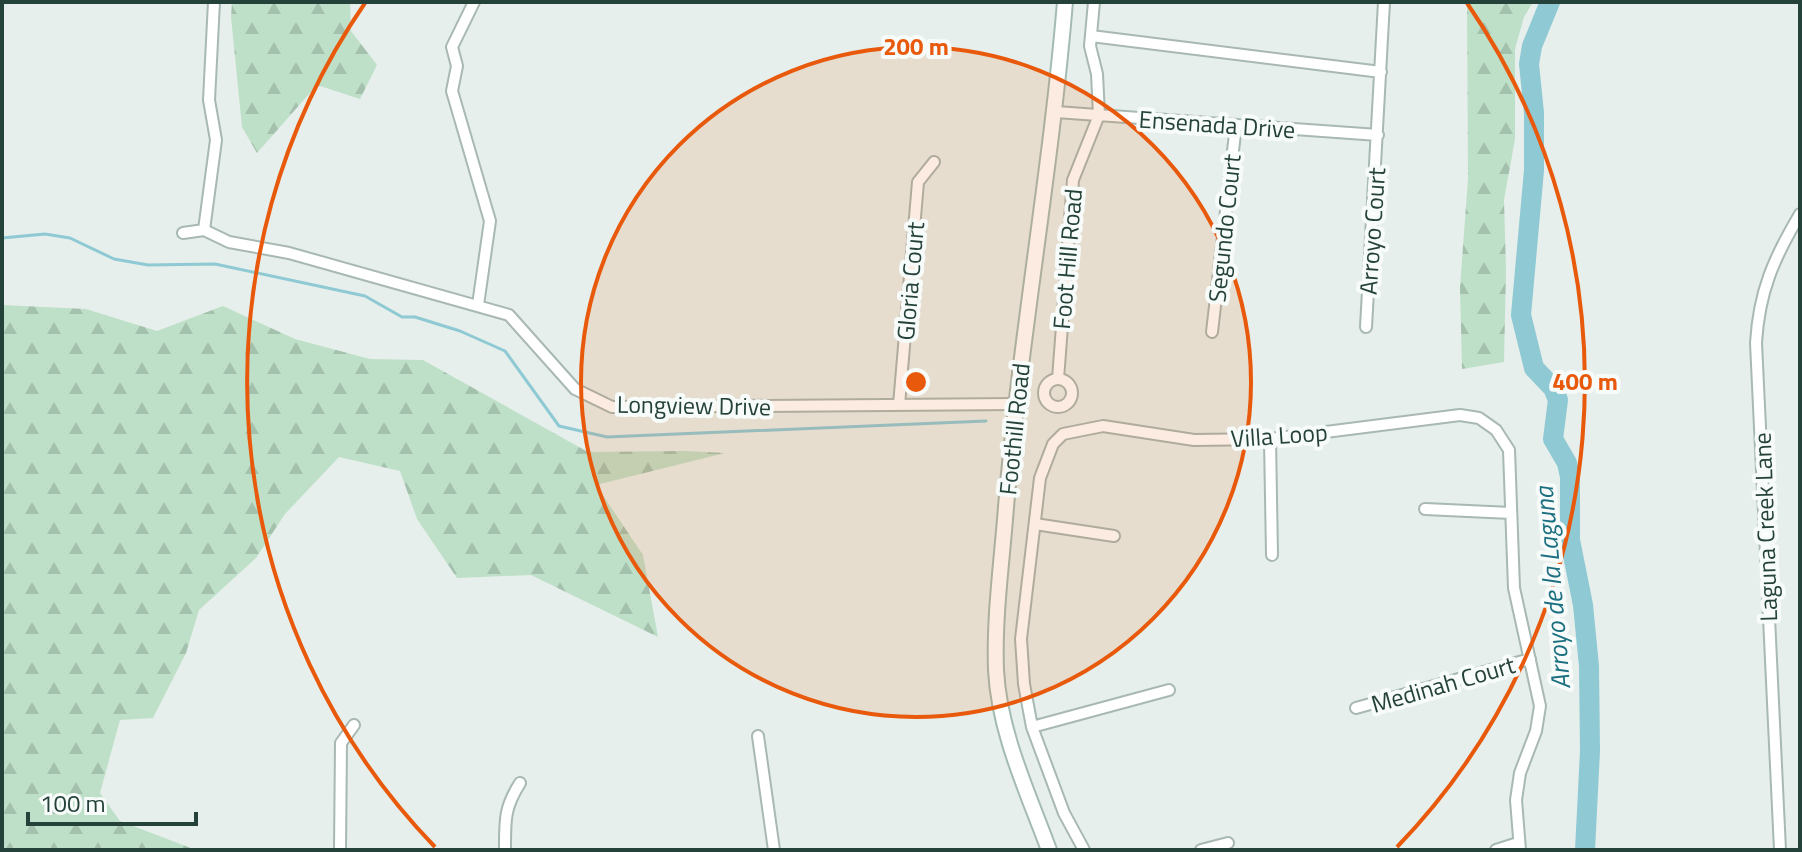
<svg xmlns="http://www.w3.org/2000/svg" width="1802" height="852" font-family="'Titillium Web',sans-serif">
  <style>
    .forest { fill: url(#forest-firs) }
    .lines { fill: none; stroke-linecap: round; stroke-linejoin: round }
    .stream { stroke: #8ec9d4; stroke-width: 3 }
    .river { stroke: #8ec9d4; stroke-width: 20 }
    .minor-casing { stroke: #a8b8b2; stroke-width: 14 }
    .secondary-casing { stroke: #a4bbb3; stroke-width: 18 }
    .minor { stroke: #fff; stroke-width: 10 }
    .secondary { stroke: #fff; stroke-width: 14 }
    .ring { fill: none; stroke: #e8590c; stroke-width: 4 }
    .labels { text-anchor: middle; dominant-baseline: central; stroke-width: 8; stroke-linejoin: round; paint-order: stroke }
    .street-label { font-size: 24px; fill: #24423a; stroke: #f7fbf9 }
    .water-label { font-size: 26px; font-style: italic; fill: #1c6f80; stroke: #f7fbf9 }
    .centre { fill: #e8590c; stroke: #f7fbf9; stroke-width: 4 }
    .ring-label { font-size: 24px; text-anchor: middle; font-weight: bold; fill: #e8590c; stroke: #f7fbf9; stroke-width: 8; stroke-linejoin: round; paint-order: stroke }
  </style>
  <defs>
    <pattern id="forest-firs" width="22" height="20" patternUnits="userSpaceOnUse" patternTransform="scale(2)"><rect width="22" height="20" fill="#bfe0c8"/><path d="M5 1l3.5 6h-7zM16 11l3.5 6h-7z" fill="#a4c1ad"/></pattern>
  </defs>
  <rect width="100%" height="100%" fill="#e6efeb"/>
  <!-- forest -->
  <path class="forest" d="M 232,2 L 350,2 L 351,31 L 377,65 L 360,99 L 317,85 L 257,153 L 242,127 L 231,17 Z
    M 1467,2 L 1533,2 L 1524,17 L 1515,49 L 1515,139 L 1504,200 L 1506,269 L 1504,362 L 1462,369 L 1460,287 L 1468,179 Z
    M 2,305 L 86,309 L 157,331 L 223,306 L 295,339 L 370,359 L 423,360 L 588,452 L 684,451 L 725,453 L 596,485 L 643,555 L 658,637 L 531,575 L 457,578 L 417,519 L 400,471 L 339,457 L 285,514 L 256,558 L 199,610 L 186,653 L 153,718 L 120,720 L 100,793 L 120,821 L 196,850 L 2,850 Z"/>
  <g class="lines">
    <!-- stream -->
    <path class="stream" d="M 2,238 L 45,234 L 70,238 L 114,259 L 148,265 L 215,264 L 365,296 L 402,317 L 415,317 L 460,331 L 505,351 L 559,426 L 607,437 L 986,421"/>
    <!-- river -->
    <path class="river" d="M 1550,2 L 1532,46 L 1529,64 L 1534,113 L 1534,170 L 1521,315 L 1534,368 L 1553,388 L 1558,400 L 1553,439 L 1567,463 L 1570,477 L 1570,540 L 1583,605 L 1589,666 L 1590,751 L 1585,850"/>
    <defs>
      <path id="minor" d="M 474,2 L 452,47 L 457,66 L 452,91 L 490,221 L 478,305
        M 1091,36 L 1381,72
        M 1056,112 L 1378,135
        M 204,230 L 216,140 L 209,100 L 214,2
        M 183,233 L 204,230 L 229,242 L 289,253 L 509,315 L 575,389 L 612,407 L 1015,404
        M 1366,327 L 1384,2
        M 1212,332 L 1236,125
        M 1058,379 L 1073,180 L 1099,115 L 1097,74 L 1090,46 L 1094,2
        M1044 393a14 14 0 1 1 28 0a14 14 0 1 1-28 0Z
        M 899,405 L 918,182 L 934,162
        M 1270,439 L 1272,555
        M 1425,509 L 1511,513
        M 1035,524 L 1114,536
        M 1356,708 L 1530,659
        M 1032,727 L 1169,690
        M 758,736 L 774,850
        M 340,850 L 341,743 L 354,725
        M 505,850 C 505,821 504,808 520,783
        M 1084,850 L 1064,813 L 1032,727 L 1024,684 L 1021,639 L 1040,478 L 1053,444 L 1063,434 L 1103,426 L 1194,440 L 1270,439 L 1460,415 L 1479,418 L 1496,430 L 1509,450 L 1514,588 L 1540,706 L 1536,731 L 1520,773 L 1516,800 L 1520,850
        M 1201,850 L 1228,843
        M 1496,850 L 1518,843
        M 1780,850 L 1756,343 C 1759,291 1774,258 1800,214"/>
      <path id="secondary" d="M 1049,850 C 1028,793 999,732 996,670 C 994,616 1002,561 1006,507 C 1020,338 1051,171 1065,2"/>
    </defs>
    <!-- minor casing -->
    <use href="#minor" class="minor-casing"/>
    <!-- secondary casing -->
    <use href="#secondary" class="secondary-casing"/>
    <!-- minor -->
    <use href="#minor" class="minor"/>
    <!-- secondary -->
    <use href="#secondary" class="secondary"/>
  </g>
  <!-- distance rings -->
  <circle cx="916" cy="382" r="335" fill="#e8590c" fill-opacity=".12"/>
  <g class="ring">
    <circle cx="916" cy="382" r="335"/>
    <path d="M435 847A669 669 0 0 1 365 3M1467 3A669 669 0 0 1 1397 847"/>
  </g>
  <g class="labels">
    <!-- street labels -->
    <g class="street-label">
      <text transform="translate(1217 124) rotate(4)">Ensenada Drive</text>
      <text transform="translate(1224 228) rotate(-84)">Segundo Court</text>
      <text transform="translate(1372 231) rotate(-86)">Arroyo Court</text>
      <text transform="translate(1067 259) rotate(-85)">Foot Hill Road</text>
      <text transform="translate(910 281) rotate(-85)">Gloria Court</text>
      <text transform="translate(694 405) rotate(1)">Longview Drive</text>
      <text transform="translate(1014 429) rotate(-84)">Foothill Road</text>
      <text transform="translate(1279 435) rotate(-4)">Villa Loop</text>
      <text transform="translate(1765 527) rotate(-92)">Laguna Creek Lane</text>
      <text transform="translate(1443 684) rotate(-16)">Medinah Court</text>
    </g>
    <!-- water labels -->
    <g class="water-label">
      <text transform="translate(1552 588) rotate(-95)">Arroyo de la Laguna</text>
    </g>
  </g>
  <circle cx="916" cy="382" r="12" class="centre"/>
  <g class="ring-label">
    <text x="916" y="55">200 m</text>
    <text x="1585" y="390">400 m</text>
  </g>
  <!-- border -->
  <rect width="1802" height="852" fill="none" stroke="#24423a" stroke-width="8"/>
  <!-- scale -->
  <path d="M28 812v12h168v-12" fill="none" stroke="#24423a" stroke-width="4"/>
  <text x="40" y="812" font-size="24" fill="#24423a" stroke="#f7fbf9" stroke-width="6" paint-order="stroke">100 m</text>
</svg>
